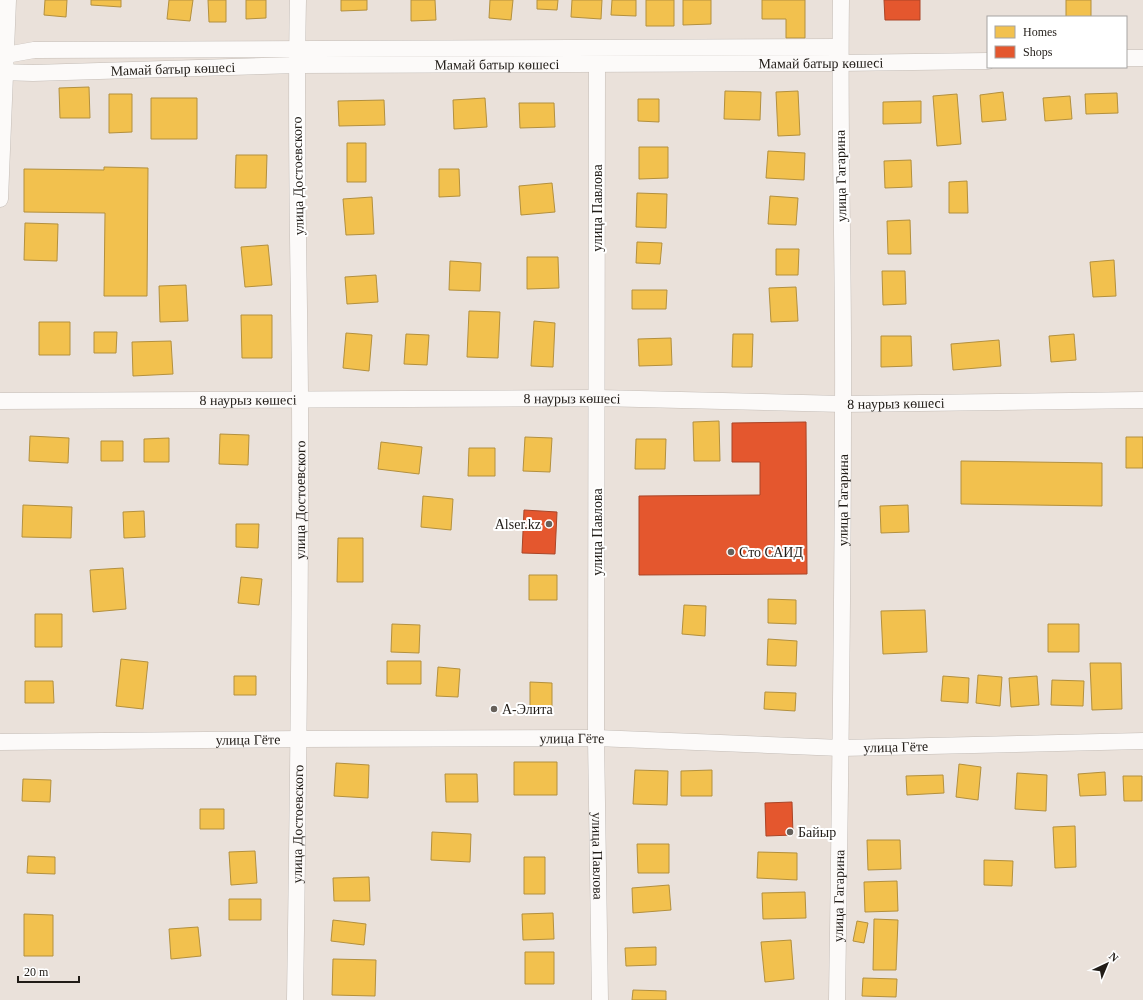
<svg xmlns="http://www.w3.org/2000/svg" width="1143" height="1000" font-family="'Times New Roman',serif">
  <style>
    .homes { fill: #f2c14e; stroke: #b3903e }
    .shops { fill: #e4572e; stroke: #aa4527 }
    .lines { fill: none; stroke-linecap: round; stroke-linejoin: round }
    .street-casing { stroke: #c4bdb7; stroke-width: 17 }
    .street { stroke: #fcfaf9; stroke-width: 16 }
    .poi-dot { fill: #67615b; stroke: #fff; stroke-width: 1.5 }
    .labels { text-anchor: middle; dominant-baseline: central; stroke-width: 4; stroke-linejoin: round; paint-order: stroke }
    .street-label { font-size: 14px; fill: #211c17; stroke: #fff }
    .poi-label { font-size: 14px; fill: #211c17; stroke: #fff; text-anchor: start }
  </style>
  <rect width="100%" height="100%" fill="#eae1da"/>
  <!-- homes -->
  <path class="homes" d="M 45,0 L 67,0 L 66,17 L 44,15 Z
    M 91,0 L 121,0 L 121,7 L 91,5 Z
    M 169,0 L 193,0 L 190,21 L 167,19 Z
    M 208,0 L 226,0 L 226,22 L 209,22 Z
    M 246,0 L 266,0 L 266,18 L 246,19 Z
    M 341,0 L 367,0 L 367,10 L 341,11 Z
    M 411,0 L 435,0 L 436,20 L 411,21 Z
    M 490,0 L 513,0 L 511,20 L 489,18 Z
    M 537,0 L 558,0 L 557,10 L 537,9 Z
    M 572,0 L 602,0 L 601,19 L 571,17 Z
    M 612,0 L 636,0 L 636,16 L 611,15 Z
    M 646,0 L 674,0 L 674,26 L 646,26 Z
    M 683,0 L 711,0 L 711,24 L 683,25 Z
    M 762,0 L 805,0 L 805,38 L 786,38 L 786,19 L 762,19 Z
    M 1066,0 L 1091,0 L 1091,17 L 1066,17 Z
    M 89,87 L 90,118 L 60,118 L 59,88 Z
    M 725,91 L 761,92 L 760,120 L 724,119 Z
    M 798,91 L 800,135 L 778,136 L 776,92 Z
    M 1003,92 L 1006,120 L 982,122 L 980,95 Z
    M 1117,93 L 1118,113 L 1086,114 L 1085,94 Z
    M 109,94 L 132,94 L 132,132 L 109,133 Z
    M 957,94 L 961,144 L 937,146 L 933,96 Z
    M 1070,96 L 1072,119 L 1045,121 L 1043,98 Z
    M 151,98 L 197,98 L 197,139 L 151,139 Z
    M 485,98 L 487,127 L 454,129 L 453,100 Z
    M 638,99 L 659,99 L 659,122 L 638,121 Z
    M 384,100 L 385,125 L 339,126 L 338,101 Z
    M 921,101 L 921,123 L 883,124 L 883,102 Z
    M 519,103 L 554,103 L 555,127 L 520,128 Z
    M 347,143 L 366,143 L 366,182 L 347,182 Z
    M 639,147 L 668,147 L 668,178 L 639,179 Z
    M 768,151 L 805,153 L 804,180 L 766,178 Z
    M 236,155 L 267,155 L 266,188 L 235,188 Z
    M 911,160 L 912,187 L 885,188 L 884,161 Z
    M 104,167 L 148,168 L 147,296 L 104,296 L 105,213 L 24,212 L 24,169 L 104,170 Z
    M 439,169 L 459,169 L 460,196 L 439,197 Z
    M 967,181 L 968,213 L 949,213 L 949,182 Z
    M 552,183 L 555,212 L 521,215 L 519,186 Z
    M 637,193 L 667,194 L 666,228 L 636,227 Z
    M 770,196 L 798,198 L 796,225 L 768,224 Z
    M 372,197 L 374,234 L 346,235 L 343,199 Z
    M 910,220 L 911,254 L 888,254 L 887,221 Z
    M 25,223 L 58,224 L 57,261 L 24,260 Z
    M 637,242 L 662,243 L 660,264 L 636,263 Z
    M 268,245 L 272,285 L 245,287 L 241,247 Z
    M 776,249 L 799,249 L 798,275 L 776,275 Z
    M 527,257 L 558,257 L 559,288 L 527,289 Z
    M 1114,260 L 1116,296 L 1093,297 L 1090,262 Z
    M 450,261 L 481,263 L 480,291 L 449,290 Z
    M 882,271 L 905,271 L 906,304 L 883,305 Z
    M 376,275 L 378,302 L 347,304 L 345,277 Z
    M 186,285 L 188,321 L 160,322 L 159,286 Z
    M 796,287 L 798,321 L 771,322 L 769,288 Z
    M 632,290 L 667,290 L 666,309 L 632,309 Z
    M 469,311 L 500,312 L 498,358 L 467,357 Z
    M 241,315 L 272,315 L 272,358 L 242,358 Z
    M 534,321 L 555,323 L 553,367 L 531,366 Z
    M 39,322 L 70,322 L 70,355 L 39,355 Z
    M 94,332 L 117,332 L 116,353 L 94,353 Z
    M 346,333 L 372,335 L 369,371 L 343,368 Z
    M 406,334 L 429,335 L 427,365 L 404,364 Z
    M 733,334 L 753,334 L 752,367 L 732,367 Z
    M 1074,334 L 1076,360 L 1051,362 L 1049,336 Z
    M 881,336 L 911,336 L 912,366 L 881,367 Z
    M 671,338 L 672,365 L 639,366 L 638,339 Z
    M 999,340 L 1001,366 L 953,370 L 951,344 Z
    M 171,341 L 173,374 L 133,376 L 132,342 Z
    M 719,421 L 720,461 L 694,461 L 693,422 Z
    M 220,434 L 249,435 L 248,465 L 219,464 Z
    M 30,436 L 69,438 L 68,463 L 29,461 Z
    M 525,437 L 552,438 L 550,472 L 523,471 Z
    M 1126,437 L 1143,437 L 1143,468 L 1126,468 Z
    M 169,438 L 169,462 L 144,462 L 144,439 Z
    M 636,439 L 666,439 L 665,469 L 635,469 Z
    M 101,441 L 123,441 L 123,461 L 101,461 Z
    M 381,442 L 422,447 L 419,474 L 378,469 Z
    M 469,448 L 495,448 L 495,476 L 468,476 Z
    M 961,461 L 1102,463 L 1102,506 L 961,504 Z
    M 423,496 L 453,499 L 451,530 L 421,527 Z
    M 23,505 L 72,507 L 71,538 L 22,537 Z
    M 908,505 L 909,532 L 881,533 L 880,506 Z
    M 144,511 L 145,537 L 124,538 L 123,512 Z
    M 236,524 L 259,524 L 258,548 L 236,547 Z
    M 338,538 L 363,538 L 363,582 L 337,582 Z
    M 123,568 L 126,609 L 93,612 L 90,570 Z
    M 529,575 L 557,575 L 557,600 L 529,600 Z
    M 241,577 L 262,579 L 259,605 L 238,603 Z
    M 768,599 L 796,600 L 796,624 L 768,623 Z
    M 684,605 L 706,606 L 705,636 L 682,634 Z
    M 925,610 L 927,652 L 883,654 L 881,611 Z
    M 35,614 L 62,614 L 62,647 L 35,647 Z
    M 392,624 L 420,625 L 419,653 L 391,652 Z
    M 1048,624 L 1079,624 L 1079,652 L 1048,652 Z
    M 768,639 L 797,641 L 796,666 L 767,665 Z
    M 121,659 L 148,662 L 143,709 L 116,706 Z
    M 387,661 L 421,661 L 421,684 L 387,684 Z
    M 1090,663 L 1121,663 L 1122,709 L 1092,710 Z
    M 438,667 L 460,669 L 458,697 L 436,696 Z
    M 978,675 L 1002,677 L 1000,706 L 976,703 Z
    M 234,676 L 256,676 L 256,695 L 234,695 Z
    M 943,676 L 969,678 L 968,703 L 941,701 Z
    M 1037,676 L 1039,705 L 1011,707 L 1009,678 Z
    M 1052,680 L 1084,681 L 1083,706 L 1051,705 Z
    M 25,681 L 53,681 L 54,703 L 25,703 Z
    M 530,682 L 552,683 L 552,714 L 530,714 Z
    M 765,692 L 796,693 L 795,711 L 764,709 Z
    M 514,762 L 557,762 L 557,795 L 514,795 Z
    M 336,763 L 369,765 L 368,798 L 334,796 Z
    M 959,764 L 981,767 L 978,800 L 956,797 Z
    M 635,770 L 668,771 L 667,805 L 633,804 Z
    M 712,770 L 712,796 L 681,796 L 681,771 Z
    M 1105,772 L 1106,795 L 1080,796 L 1078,774 Z
    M 1017,773 L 1047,775 L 1046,811 L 1015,809 Z
    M 445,774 L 477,774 L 478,802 L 446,802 Z
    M 943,775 L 944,793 L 907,795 L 906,776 Z
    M 1123,776 L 1142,776 L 1142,801 L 1124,801 Z
    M 23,779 L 51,780 L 50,802 L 22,801 Z
    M 200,809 L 224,809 L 224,829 L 200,829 Z
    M 1075,826 L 1076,867 L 1055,868 L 1053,827 Z
    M 432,832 L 471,834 L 470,862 L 431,860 Z
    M 867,840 L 900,840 L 901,869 L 868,870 Z
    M 637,844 L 669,844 L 669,873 L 638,873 Z
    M 255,851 L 257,883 L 231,885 L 229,852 Z
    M 758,852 L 797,853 L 797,880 L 757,878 Z
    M 28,856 L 55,857 L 55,874 L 27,873 Z
    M 524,857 L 545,857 L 545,894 L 524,894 Z
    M 984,860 L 1013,861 L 1012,886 L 984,885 Z
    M 369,877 L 370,901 L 334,901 L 333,878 Z
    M 897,881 L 898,911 L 865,912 L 864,882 Z
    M 669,885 L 671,910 L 633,913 L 632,888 Z
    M 805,892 L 806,918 L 763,919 L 762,893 Z
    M 229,899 L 261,899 L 261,920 L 229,920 Z
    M 553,913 L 554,939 L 523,940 L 522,914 Z
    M 24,914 L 53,915 L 53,956 L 24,956 Z
    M 874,919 L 898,920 L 896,970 L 873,970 Z
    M 333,920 L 366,924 L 364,945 L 331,941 Z
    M 857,921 L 868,923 L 864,943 L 853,941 Z
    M 198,927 L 201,956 L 171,959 L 169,929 Z
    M 791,940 L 794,979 L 765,982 L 761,942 Z
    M 656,947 L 656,965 L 626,966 L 625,948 Z
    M 525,952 L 554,952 L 554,984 L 525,984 Z
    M 333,959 L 376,960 L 375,996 L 332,995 Z
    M 863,978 L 897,979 L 896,997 L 862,996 Z
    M 633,990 L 666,991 L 666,1000 L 632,1000 Z"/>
  <!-- shops -->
  <path class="shops" d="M 884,0 L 920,0 L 920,20 L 885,20 Z
    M 806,422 L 807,574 L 639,575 L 639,496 L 760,495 L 760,462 L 732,462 L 732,423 Z
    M 524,510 L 557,512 L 555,554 L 522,553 Z
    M 792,802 L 793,835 L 766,836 L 765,803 Z"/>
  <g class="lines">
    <defs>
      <g id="street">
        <path d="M 0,58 L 6,55 L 34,50 L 840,47"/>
        <path d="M 1126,58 L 1143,58"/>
        <path id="s1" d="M 597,64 L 596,738 L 600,1000"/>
        <path id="s2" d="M 0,72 L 33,73 L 297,65 L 840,63 L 988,61"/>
        <path d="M 0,199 L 8,0"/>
        <path id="s3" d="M 0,401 L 598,398 L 843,404 L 1143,400"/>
        <path id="s4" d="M 0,742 L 299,739 L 596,738 L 841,748 L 1143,741"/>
        <path id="s5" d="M 295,1000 C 298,799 301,598 300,397 C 299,265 295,132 298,0"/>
        <path id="s6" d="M 837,1000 C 840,802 843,605 843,407 C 844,271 839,136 841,0"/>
      </g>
    </defs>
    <!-- street casing -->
    <use href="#street" class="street-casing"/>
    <!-- street -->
    <use href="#street" class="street"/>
  </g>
  <!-- markers -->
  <g class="poi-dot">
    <circle cx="549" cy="524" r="4"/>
    <circle cx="731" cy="552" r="4"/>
    <circle cx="494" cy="709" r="4"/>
    <circle cx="790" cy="832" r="4"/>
  </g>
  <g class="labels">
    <!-- street labels -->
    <g class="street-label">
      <text stroke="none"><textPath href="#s2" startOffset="821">Мамай батыр көшесі</textPath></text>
      <text stroke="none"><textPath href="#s2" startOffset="497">Мамай батыр көшесі</textPath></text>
      <text stroke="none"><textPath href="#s2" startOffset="173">Мамай батыр көшесі</textPath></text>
      <text transform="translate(298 176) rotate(-91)">улица Достоевского</text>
      <text transform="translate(841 176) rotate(-91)">улица Гагарина</text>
      <text transform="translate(597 208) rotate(-90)">улица Павлова</text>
      <text stroke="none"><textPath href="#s3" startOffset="572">8 наурыз көшесі</textPath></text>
      <text stroke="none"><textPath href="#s3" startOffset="248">8 наурыз көшесі</textPath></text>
      <text stroke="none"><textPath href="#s3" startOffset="896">8 наурыз көшесі</textPath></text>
      <text stroke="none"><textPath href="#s5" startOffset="500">улица Достоевского</textPath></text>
      <text stroke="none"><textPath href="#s6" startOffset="500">улица Гагарина</textPath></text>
      <text transform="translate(597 532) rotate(-90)">улица Павлова</text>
      <text stroke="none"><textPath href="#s4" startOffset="248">улица Гёте</textPath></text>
      <text stroke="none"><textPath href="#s4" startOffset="572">улица Гёте</textPath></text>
      <text stroke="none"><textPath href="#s4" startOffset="896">улица Гёте</textPath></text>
      <text stroke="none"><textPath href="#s5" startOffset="176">улица Достоевского</textPath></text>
      <text stroke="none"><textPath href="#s1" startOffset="792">улица Павлова</textPath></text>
      <text stroke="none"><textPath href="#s6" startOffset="104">улица Гагарина</textPath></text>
    </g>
    <!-- poi labels -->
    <g class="poi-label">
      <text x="541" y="524" text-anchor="end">Alser.kz</text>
      <text x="739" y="552">Сто САИД</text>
      <text x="502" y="709">А-Элита</text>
      <text x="798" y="832">Байыр</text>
    </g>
  </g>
  <!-- legend -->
  <rect x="987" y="16" width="140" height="52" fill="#ffffff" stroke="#a6a4a2"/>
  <rect x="995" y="26" width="20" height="12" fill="#f2c14e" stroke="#a6a4a2"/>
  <text x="1023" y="36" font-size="12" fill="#211c17">Homes</text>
  <rect x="995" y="46" width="20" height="12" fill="#e4572e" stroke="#a6a4a2"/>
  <text x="1023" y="56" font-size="12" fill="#211c17">Shops</text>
  <!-- north arrow -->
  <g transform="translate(1107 964) rotate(44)" stroke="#ffffff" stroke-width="3" paint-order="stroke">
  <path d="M0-3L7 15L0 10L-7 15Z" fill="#211c17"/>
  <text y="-6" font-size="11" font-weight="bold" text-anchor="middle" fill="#211c17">N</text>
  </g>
  <!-- scale -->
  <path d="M18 976v6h61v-6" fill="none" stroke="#211c17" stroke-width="2"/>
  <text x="24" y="976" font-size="12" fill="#211c17" stroke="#ffffff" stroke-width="3" paint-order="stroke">20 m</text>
</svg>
